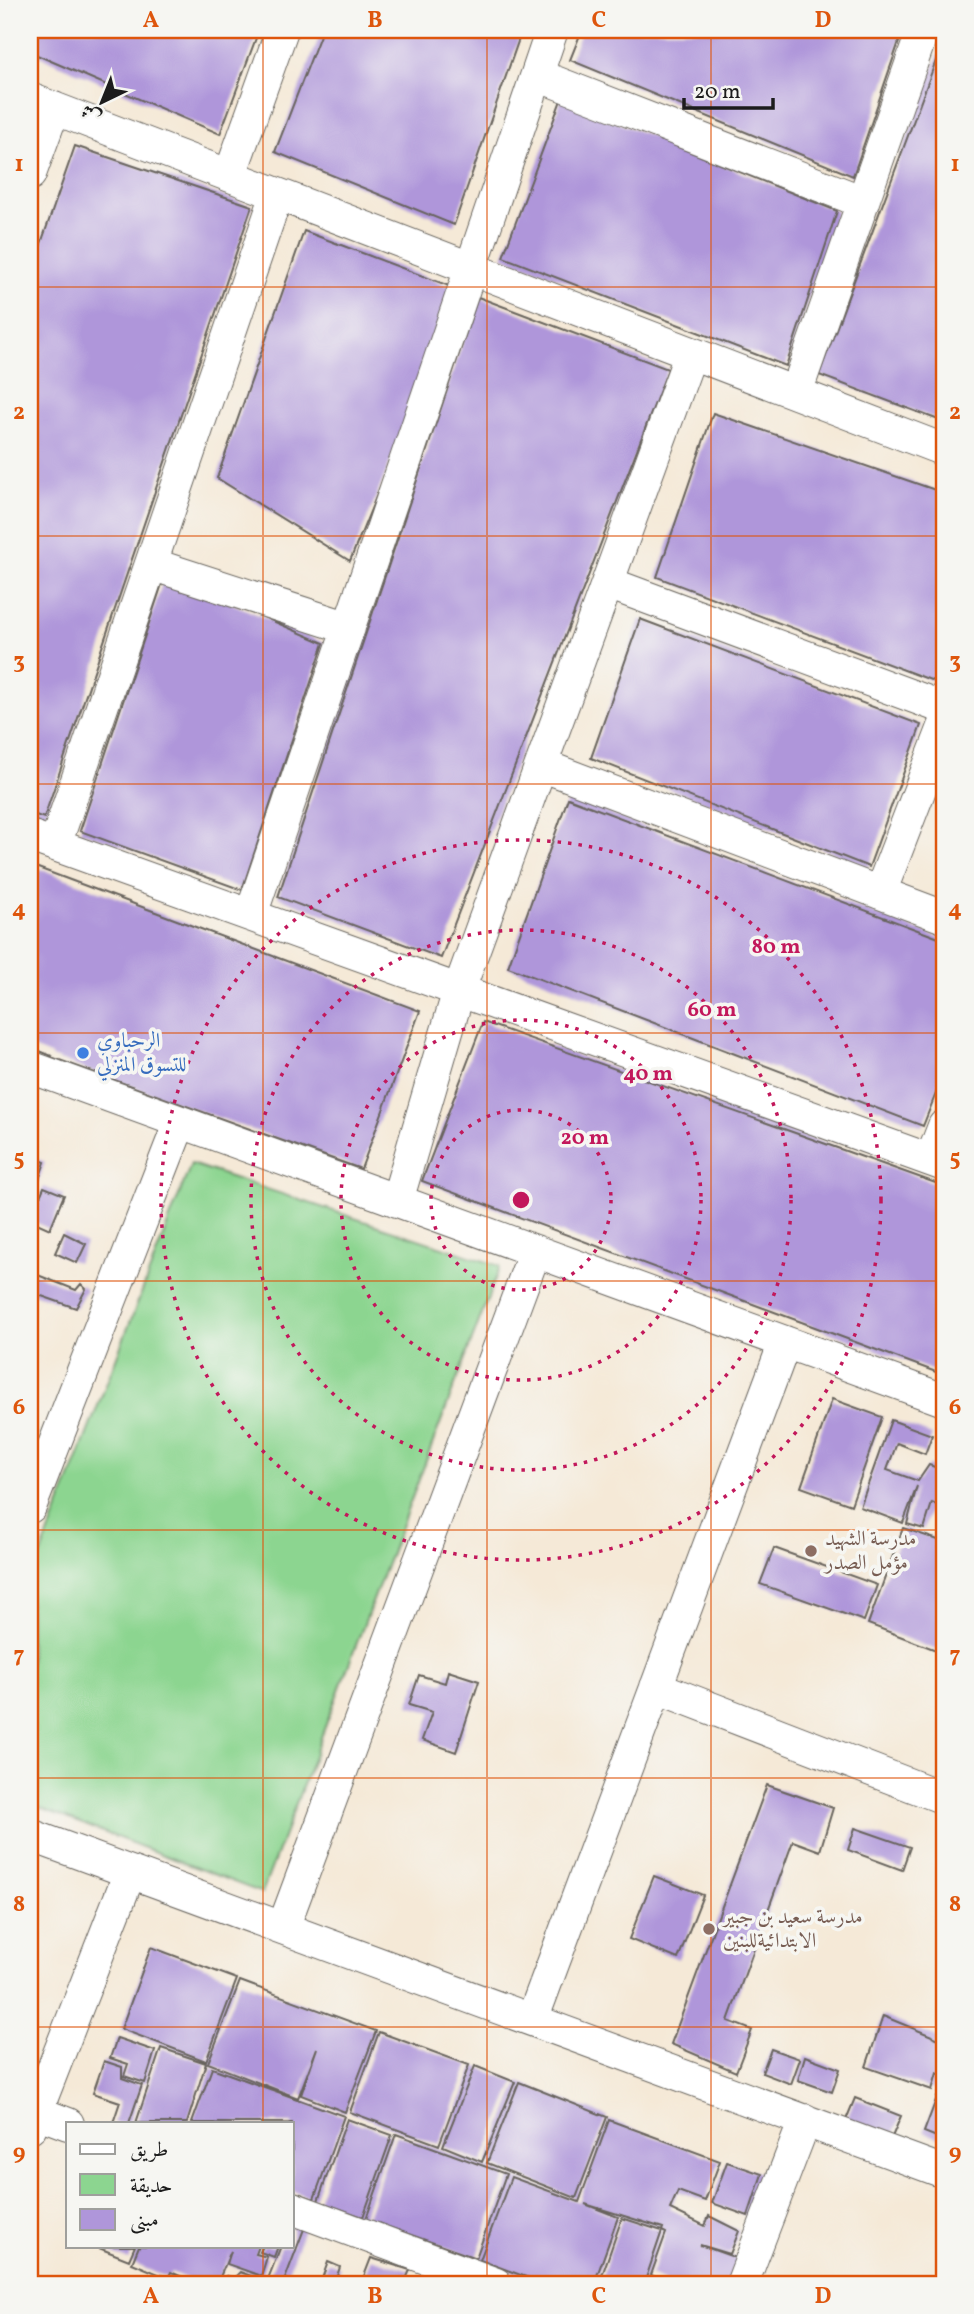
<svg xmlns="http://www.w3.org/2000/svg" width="974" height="2314" font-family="Vollkorn,Amiri,serif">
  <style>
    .green { fill: #8cd590; stroke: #547856; stroke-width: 2 }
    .building { fill: #af96da }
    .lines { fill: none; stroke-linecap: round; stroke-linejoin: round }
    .street-casing { stroke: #68645d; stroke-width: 34 }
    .street { stroke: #fff; stroke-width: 32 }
    .grid { fill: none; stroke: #de560d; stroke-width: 2; stroke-opacity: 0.55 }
    .ring { fill: none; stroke: #c2185b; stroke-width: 3.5; stroke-dasharray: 3.5 7 }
    .shop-dot { fill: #3f7fe0; stroke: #f6f6f2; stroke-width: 2.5 }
    .education-dot { fill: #8d6e63; stroke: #f6f6f2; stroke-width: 2.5 }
    .labels { text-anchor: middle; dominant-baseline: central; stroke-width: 7; stroke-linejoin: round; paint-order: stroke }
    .shop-label { font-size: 21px; fill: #366cbe; stroke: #f6f6f2; text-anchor: start }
    .education-label { font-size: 21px; fill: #785e54; stroke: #f6f6f2; text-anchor: start }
    .centre { fill: #c2185b; stroke: #f6f6f2; stroke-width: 3.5 }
    .ring-label { font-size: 21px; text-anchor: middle; font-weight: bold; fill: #c2185b; stroke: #f6f6f2; stroke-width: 7; stroke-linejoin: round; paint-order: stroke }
    .neatline { fill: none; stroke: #de560d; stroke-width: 2.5 }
    .grid-label { font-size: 23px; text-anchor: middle; font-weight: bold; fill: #de560d }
  </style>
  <rect width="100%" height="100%" fill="#f6f6f2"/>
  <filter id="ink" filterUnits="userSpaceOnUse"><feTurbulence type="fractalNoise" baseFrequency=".0143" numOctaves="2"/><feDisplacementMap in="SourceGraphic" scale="14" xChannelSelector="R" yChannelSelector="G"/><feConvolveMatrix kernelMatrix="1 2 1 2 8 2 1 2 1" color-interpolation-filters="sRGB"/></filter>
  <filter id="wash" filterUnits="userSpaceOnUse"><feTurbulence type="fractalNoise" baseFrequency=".00686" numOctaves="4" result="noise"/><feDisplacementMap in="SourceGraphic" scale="28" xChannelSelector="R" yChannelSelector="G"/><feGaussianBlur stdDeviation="1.57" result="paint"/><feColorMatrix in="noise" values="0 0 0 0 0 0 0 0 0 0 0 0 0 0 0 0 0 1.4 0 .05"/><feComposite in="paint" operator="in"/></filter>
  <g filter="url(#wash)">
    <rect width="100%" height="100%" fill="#f5e9d7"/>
    <!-- green -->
    <path class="green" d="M 191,1164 L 500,1266 L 262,1893 L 30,1804 L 30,1582 Z"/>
    <g id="blocks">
      <!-- building -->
      <path class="building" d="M 30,30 L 259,30 L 220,134 L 30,52 Z
        M 322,30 L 522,30 L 454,225 L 275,152 Z
        M 582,30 L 903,30 L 853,176 L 570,60 Z
        M 944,39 L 944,422 L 819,375 Z
        M 561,100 L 837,211 L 786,366 L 503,257 Z
        M 75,146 L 252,206 L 44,818 L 30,813 L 30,275 Z
        M 304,231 L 460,290 L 350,561 L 217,478 Z
        M 478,297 L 668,369 L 441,958 L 278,897 Z
        M 713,413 L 944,493 L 944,685 L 657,577 Z
        M 165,575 L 324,643 L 242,890 L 80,831 Z
        M 640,619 L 921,725 L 869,867 L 591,758 Z
        M 568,798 L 944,940 L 944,1073 L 923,1126 L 508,967 Z
        M 30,865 L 420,1011 L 361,1169 L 51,1057 L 52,1056 L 30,1047 Z
        M 483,1022 L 944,1186 L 944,1375 L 422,1181 Z
        M 30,1156 L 45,1162 L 37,1185 L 30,1182 Z
        M 44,1187 L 64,1195 L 50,1229 L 30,1220 Z
        M 64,1233 L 86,1244 L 77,1263 L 55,1253 Z
        M 30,1272 L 76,1290 L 81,1284 L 86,1289 L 76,1308 L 30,1292 Z
        M 832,1399 L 882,1417 L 851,1505 L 801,1487 Z
        M 891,1420 L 932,1435 L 925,1454 L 897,1443 L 887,1470 L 918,1481 L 929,1465 L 944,1470 L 944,1508 L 932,1503 L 924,1529 L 907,1524 L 917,1486 L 903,1523 L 860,1507 Z
        M 903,1528 L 944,1542 L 944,1653 L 868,1624 Z
        M 774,1548 L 877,1585 L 864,1621 L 760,1584 Z
        M 448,1671 L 479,1681 L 456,1752 L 422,1740 L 432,1712 L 409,1705 L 419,1675 L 445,1683 Z
        M 767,1785 L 833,1808 L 820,1851 L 793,1841 L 728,2021 L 752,2030 L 736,2072 L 671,2044 Z
        M 855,1828 L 910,1847 L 902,1870 L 848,1850 Z
        M 654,1876 L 703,1895 L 678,1959 L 629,1939 Z
        M 151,1947 L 237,1979 L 206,2061 L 121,2029 Z
        M 240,1981 L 376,2031 L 345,2112 L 301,2095 L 317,2048 L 298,2098 L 208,2063 Z
        M 883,2016 L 944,2041 L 944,2076 L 937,2073 L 932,2090 L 866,2067 Z
        M 379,2032 L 469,2065 L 439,2145 L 350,2112 Z
        M 117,2038 L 155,2051 L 145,2083 L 124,2076 L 128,2064 L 110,2058 Z
        M 161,2048 L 206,2063 L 187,2123 L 136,2123 Z
        M 771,2049 L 800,2059 L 791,2084 L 762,2073 Z
        M 805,2056 L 840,2069 L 832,2092 L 798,2080 Z
        M 104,2061 L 122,2067 L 122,2078 L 142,2085 L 129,2123 L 113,2123 L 120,2102 L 93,2093 Z
        M 475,2066 L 515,2082 L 482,2162 L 443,2146 Z
        M 212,2068 L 344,2116 L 314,2199 L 292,2191 L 292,2123 L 192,2123 Z
        M 519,2082 L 607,2117 L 576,2198 L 487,2163 Z
        M 942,2084 L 944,2085 L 944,2140 L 924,2132 Z
        M 855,2098 L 901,2116 L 892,2137 L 846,2120 Z
        M 347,2119 L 392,2135 L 363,2217 L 318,2201 Z
        M 609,2120 L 720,2161 L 705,2201 L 678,2191 L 670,2209 L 705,2226 L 709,2216 L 739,2231 L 730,2254 L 700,2245 L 745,2261 L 737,2284 L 670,2284 L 651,2275 L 666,2233 L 662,2231 L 644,2284 L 599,2284 L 622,2218 L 662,2231 L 663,2228 L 585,2204 L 618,2217 L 594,2284 L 545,2284 L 480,2260 L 511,2177 L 579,2202 Z
        M 396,2134 L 506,2174 L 476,2258 L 366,2219 Z
        M 727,2162 L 762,2174 L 748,2216 L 712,2203 Z
        M 292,2224 L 304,2229 L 285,2279 L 297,2284 L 266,2284 L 281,2246 L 292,2246 Z
        M 94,2246 L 135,2246 L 129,2260 Z
        M 139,2246 L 259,2246 L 256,2254 L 267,2257 L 261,2276 L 227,2264 L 231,2251 L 217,2284 L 199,2284 L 171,2272 L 168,2278 L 132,2263 Z
        M 263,2246 L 278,2246 L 274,2257 L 260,2252 Z
        M 371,2258 L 410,2270 L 404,2284 L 361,2284 Z
        M 328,2262 L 340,2267 L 337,2276 L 358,2284 L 320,2284 Z
        M 240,2272 L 262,2280 L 261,2284 L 225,2284 L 227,2276 L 234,2278 Z"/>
    </g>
  </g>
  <g filter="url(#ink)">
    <use href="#blocks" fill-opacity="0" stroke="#68645d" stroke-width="2"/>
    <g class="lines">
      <defs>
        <path id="street" d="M 537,75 L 863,202
          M 30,99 L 944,450
          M 30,174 L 54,108
          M 230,175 L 282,30
          M 796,393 L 923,30
          M 151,564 L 349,628
          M 608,583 L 944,708
          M 541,765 L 944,917
          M 30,836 L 944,1165
          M 55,845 L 277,194
          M 880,893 L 944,727
          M 251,915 L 552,30
          M 30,1067 L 944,1400
          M 931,1160 L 944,1126
          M 397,1201 L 459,990 L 691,353
          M 30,1507 L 180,1122
          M 656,1687 L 944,1798
          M 30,1835 L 944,2172
          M 283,1928 L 535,1251
          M 532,2020 L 785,1342
          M 36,2112 L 68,2124
          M 30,2128 L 130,1872
          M 292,2208 L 496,2284
          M 742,2284 L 805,2120"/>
      </defs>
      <!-- street casing -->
      <use href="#street" class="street-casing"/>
      <!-- street -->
      <use href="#street" class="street"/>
    </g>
  </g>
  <!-- grid -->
  <path class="grid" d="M 263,30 L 263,2123M 487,30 L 487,2284M 711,30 L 711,2284M 30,287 L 944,287M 30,536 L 944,536M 30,784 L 944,784M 30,1033 L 944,1033M 30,1281 L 944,1281M 30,1530 L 944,1530M 30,1778 L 944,1778M 30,2027 L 944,2027M 263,2246 L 263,2284"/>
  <!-- distance rings -->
  <g class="ring">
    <circle cx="521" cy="1200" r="90"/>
    <circle cx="521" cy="1200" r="180"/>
    <circle cx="521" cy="1200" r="270"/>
    <circle cx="521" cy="1200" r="360"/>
  </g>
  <!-- markers -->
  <circle class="shop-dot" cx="83" cy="1053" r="7"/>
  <g class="education-dot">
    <circle cx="811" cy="1551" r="7"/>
    <circle cx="709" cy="1929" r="7"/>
  </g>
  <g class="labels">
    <!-- shop labels -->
    <g class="shop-label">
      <text x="97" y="1041">الرحباوي<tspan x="97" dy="24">للتسوق المنزلي</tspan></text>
    </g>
    <!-- education labels -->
    <g class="education-label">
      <text x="825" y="1539">مدرسة الشهيد<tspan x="825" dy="24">مؤمل الصدر</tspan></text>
      <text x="723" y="1917">مدرسة سعيد بن جبير<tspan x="723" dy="24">الابتدائيةللبنين</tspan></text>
    </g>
  </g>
  <circle cx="521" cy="1200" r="10" class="centre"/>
  <g class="ring-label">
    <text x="776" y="953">80 m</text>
    <text x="712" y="1016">60 m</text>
    <text x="648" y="1080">40 m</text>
    <text x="585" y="1144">20 m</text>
  </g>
  <!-- margin -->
  <rect width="974" height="2314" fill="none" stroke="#f6f6f2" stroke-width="77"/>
  <!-- legend -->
  <rect x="66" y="2122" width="228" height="126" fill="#f6f6f2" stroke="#9f9f9c" stroke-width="2"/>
  <rect x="80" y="2144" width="35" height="10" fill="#ffffff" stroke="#9f9f9c" stroke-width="2"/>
  <text x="130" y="2156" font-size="21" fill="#1c1c1c">طريق</text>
  <rect x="80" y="2174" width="35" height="21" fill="#8cd590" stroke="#9f9f9c" stroke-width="2"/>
  <text x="130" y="2192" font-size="21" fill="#1c1c1c">حديقة</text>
  <rect x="80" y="2209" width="35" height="21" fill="#af96da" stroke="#9f9f9c" stroke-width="2"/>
  <text x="130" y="2226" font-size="21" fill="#1c1c1c">مبنى</text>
  <!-- north arrow -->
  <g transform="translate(102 102) rotate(223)" stroke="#f6f6f2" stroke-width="5" paint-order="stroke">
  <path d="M0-5L12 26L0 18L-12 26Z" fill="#1c1c1c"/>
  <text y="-10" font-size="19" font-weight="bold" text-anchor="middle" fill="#1c1c1c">ش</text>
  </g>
  <!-- scale -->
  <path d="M684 98v10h89v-10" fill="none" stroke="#1c1c1c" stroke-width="3.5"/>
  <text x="694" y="98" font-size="21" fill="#1c1c1c" stroke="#f6f6f2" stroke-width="5" paint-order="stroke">20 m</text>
  <rect x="38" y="38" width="898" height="2238" class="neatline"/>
  <g class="grid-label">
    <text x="151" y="27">A</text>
    <text x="375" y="27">B</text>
    <text x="599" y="27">C</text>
    <text x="823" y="27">D</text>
    <text x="19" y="171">1</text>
    <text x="955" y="171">1</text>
    <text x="19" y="419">2</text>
    <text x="955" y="419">2</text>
    <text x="19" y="668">3</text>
    <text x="955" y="668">3</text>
    <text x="19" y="916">4</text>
    <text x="955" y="916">4</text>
    <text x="19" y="1165">5</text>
    <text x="955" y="1165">5</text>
    <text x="19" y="1414">6</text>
    <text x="955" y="1414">6</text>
    <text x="19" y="1662">7</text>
    <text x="955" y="1662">7</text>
    <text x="19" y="1911">8</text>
    <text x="955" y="1911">8</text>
    <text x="19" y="2159">9</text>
    <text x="955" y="2159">9</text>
    <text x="151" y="2303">A</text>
    <text x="375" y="2303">B</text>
    <text x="599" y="2303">C</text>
    <text x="823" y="2303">D</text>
  </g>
</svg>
